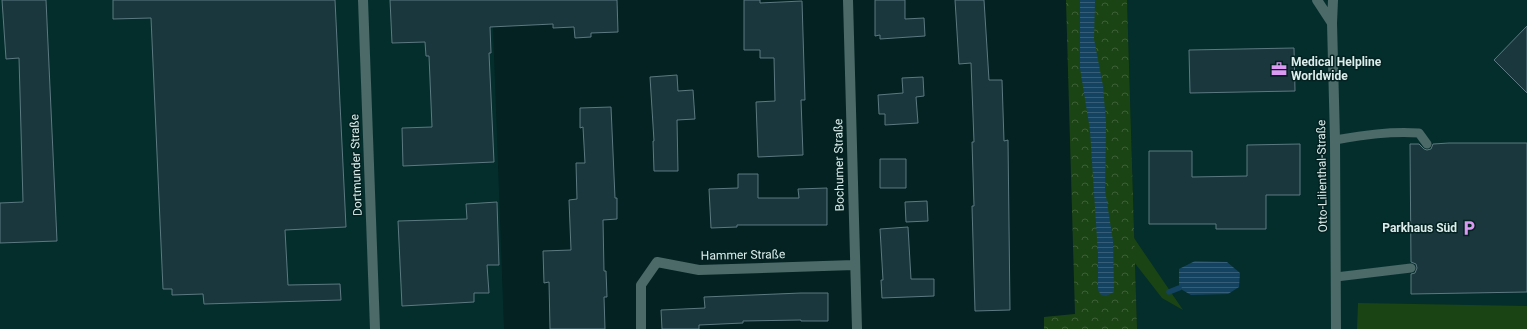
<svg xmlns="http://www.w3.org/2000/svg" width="1527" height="329" font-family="Roboto,sans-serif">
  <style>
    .built { fill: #042e2c }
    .grass { fill: #1b4414 }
    .park { fill: url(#park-crowns) }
    .water { fill: url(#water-rules) }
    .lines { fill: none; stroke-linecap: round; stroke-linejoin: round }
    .stream { stroke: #144361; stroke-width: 5.5 }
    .building { fill: #1b373e; stroke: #5c7981 }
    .service { stroke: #4b6a68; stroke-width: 9 }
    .minor { stroke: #4b6a68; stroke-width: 10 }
    .labels { text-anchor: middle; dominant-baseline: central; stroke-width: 3; stroke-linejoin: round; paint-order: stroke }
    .poi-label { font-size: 12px; font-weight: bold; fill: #dcedeb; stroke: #032221; text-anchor: start }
    .street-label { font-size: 12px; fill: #dcedeb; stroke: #032221 }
  </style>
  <defs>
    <pattern id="park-crowns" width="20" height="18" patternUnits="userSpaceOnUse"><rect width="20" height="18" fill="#1b4414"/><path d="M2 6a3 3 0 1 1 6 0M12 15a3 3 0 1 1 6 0" fill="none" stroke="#3c5f36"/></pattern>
    <pattern id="water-rules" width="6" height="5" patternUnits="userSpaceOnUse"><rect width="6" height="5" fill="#144361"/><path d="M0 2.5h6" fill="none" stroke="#365e78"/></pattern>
  </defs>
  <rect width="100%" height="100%" fill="#032221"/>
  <!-- built -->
  <path class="built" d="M 0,0 L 492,0 L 504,329 L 0,329 Z
    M 1127,0 L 1527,0 L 1527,329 L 1137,329 Z"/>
  <!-- grass -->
  <path class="grass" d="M 1134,238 L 1183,310 L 1162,298 L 1134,262 Z
    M 1358,303 L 1527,306 L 1527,329 L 1357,329 Z"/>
  <!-- park -->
  <path class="park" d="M 1066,0 L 1127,0 L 1137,329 L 1044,329 L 1044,317 L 1075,314 Z"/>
  <!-- water -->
  <path class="water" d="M 1080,0 L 1095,0 L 1094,39 L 1103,86 L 1106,123 L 1105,190 L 1113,241 L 1114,292 L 1106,296 L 1101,295 L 1098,290 L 1098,254 L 1090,130 L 1080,68 Z
    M 1195,261 L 1227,262 L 1240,273 L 1239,287 L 1228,294 L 1191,295 L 1179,288 L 1179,269 Z"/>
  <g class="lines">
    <!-- stream -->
    <path class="stream" d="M 1169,292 L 1179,288"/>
  </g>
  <!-- building -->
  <path class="building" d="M 2,0 L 46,0 L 57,241 L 0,243 L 0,203 L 23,202 L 19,58 L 6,59 Z
    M 113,0 L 335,0 L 346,227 L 285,230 L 288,285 L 340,284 L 341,300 L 204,304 L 203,294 L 172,295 L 172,289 L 163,289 L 151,18 L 113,19 Z
    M 390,0 L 617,0 L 618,32 L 591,33 L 591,37 L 575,38 L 574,27 L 553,28 L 553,24 L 490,27 L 491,53 L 489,53 L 494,162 L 403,166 L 402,128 L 432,127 L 429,56 L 426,56 L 425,42 L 392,43 Z
    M 744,0 L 760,0 L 760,3 L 802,1 L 805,100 L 801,100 L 803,155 L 758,157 L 756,102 L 775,101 L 774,58 L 760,58 L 760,50 L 744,50 Z
    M 875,0 L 905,0 L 905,19 L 924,18 L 925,36 L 880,39 L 880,35 L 875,36 Z
    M 955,0 L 984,0 L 989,80 L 1002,80 L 1004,141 L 1008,140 L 1010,310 L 975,311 L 972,206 L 974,206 L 972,142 L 974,142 L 971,63 L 959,64 Z
    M 1527,26 L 1527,93 L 1494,60 Z
    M 1294,48 L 1295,91 L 1190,93 L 1189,50 Z
    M 677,75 L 678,91 L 693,90 L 695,119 L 677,120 L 678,171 L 654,171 L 653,141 L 654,141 L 650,77 Z
    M 923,77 L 924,96 L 916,97 L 918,123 L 885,125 L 885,114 L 879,114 L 878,95 L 903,93 L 902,78 Z
    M 611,107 L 615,198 L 617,198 L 617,219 L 603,220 L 604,271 L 606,271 L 607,297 L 604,297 L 605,329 L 550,329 L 549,282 L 544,283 L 543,251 L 571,250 L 569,200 L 577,199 L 576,163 L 585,163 L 583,127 L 580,128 L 580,108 Z
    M 1449,143 L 1527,143 L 1527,292 L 1411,294 L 1411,274 L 1415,273 L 1417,268 L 1416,264 L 1411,262 L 1410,144 L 1419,144 L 1424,149 L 1427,150 L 1431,149 L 1433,144 Z
    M 1300,144 L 1300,195 L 1266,195 L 1266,229 L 1216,229 L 1216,224 L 1149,224 L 1149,151 L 1192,151 L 1192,177 L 1247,176 L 1247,145 Z
    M 880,159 L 906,159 L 906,188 L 880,188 Z
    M 738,174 L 758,174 L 758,198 L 799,198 L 798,189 L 827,188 L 827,225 L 737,225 L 737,227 L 711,228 L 709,189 L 738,188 Z
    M 927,201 L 928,221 L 906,222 L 905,202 Z
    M 497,202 L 499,265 L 487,265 L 489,293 L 474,293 L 474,302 L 402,306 L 398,221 L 467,219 L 466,204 Z
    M 908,227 L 911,279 L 934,279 L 934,296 L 882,298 L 881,280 L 883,280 L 880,229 Z
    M 801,293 L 828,293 L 828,321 L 801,321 L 801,320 L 743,321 L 743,323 L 699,325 L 699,329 L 662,329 L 661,310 L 705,308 L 704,297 Z"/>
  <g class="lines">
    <!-- service -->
    <path class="service" d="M 1335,140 C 1364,135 1390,131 1419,133 L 1427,144
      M 1336,277 L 1411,268"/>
    <!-- minor -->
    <path class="minor" d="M 363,0 L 375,329
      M 848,0 L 857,329
      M 1317,0 L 1332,23
      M 1333,0 L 1332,23 L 1335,140 L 1336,329
      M 641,329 L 641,285 L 657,262 L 699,270 L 854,265"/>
  </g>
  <!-- icons -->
  <defs>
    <symbol id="office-bare" viewBox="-9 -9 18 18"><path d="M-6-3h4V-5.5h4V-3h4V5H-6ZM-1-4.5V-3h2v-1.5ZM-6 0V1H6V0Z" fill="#dc99f4" stroke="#032221" stroke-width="2.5" paint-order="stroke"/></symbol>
    <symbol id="parking-bare" viewBox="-9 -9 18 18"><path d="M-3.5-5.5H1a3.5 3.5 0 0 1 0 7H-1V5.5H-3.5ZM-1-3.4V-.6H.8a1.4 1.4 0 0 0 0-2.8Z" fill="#dc99f4" stroke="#032221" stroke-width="2.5" paint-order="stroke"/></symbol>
  </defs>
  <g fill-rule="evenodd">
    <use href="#office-bare" x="1268" y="58" width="22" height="22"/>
    <use href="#parking-bare" x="1458" y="217" width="22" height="22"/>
  </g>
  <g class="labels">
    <!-- poi labels -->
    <g class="poi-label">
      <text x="1291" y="62">Medical Helpline<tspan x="1291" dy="14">Worldwide</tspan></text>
      <text x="1457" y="228" text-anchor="end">Parkhaus Süd</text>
    </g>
    <!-- street labels -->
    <g class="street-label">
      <text transform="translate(356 165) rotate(-92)">Dortmunder Straße</text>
      <text transform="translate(839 165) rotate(-91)">Bochumer Straße</text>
      <text transform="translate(1322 176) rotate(-91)">Otto-Lilienthal-Straße</text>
      <text transform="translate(743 255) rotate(-1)">Hammer Straße</text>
    </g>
  </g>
</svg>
